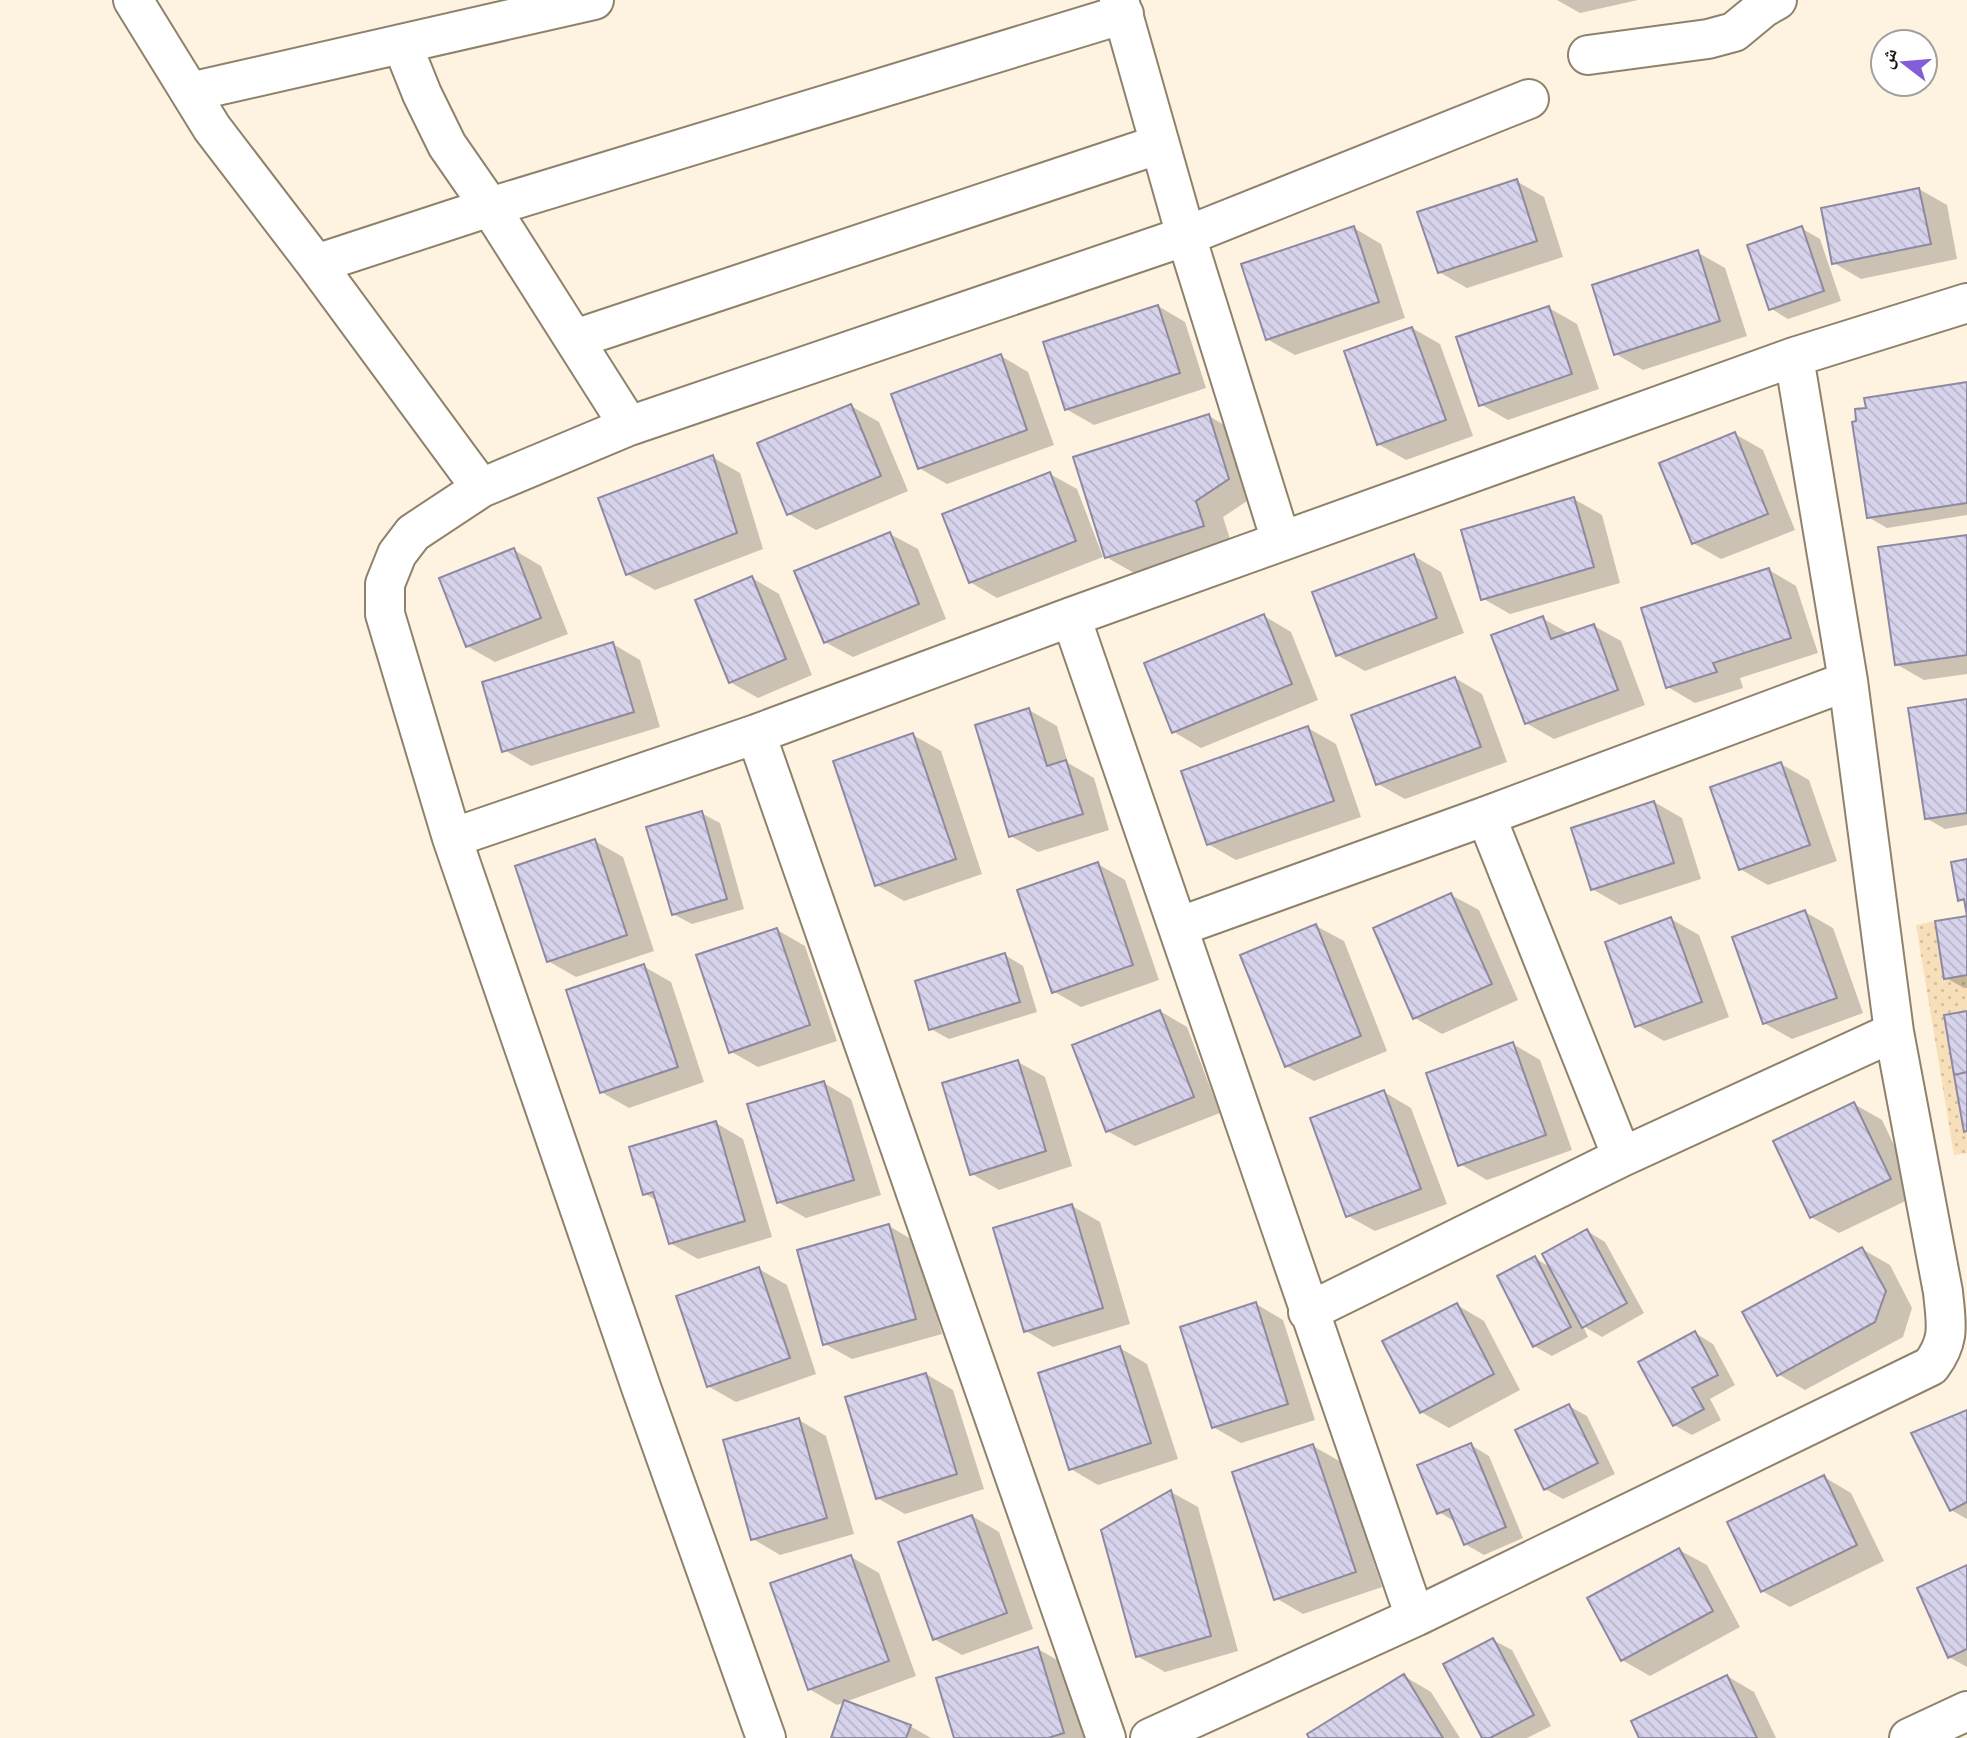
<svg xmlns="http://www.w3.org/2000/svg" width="1967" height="1738" font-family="'PT Sans Narrow','Noto Naskh Arabic',sans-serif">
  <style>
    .grass { fill: url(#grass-dots) }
    .shadow { fill: #0003 }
    .building { fill: url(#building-back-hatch); stroke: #8e89a0; stroke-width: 2 }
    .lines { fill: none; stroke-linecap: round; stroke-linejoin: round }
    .minor-casing { stroke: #8e826c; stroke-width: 42 }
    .minor { stroke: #fff; stroke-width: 38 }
  </style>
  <defs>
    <pattern id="grass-dots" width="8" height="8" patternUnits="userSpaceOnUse" patternTransform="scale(1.75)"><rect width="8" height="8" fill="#f7e0b9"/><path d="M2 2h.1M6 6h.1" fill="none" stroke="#d3bf9e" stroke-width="1.8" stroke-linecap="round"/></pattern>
    <pattern id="building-back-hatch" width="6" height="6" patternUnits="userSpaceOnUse" patternTransform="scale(1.75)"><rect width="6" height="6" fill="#d7d3ec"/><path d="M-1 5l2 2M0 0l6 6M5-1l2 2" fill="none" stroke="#b8b4c9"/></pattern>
  </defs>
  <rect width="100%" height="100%" fill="#fef3e0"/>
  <!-- grass -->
  <path class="grass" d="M 1935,921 L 1944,979 L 1967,975 L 1967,1011 L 1944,1015 L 1964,1131 L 1967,1131 L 1967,1153 L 1954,1155 L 1916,925 Z"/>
  <!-- shadow -->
  <path class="shadow" d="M 1557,0 L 1638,0 L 1580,13 Z
    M 1516,181 L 1544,197 L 1563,257 L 1467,288 L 1439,272 Z
    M 1919,189 L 1947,205 L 1957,259 L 1861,279 L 1834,263 Z
    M 1354,228 L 1381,244 L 1405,318 L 1295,355 L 1267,339 Z
    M 1801,228 L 1820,239 L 1841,301 L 1788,319 L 1770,308 Z
    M 1697,252 L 1725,268 L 1747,336 L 1643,370 L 1616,354 Z
    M 1158,306 L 1185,322 L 1206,388 L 1094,425 L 1066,409 Z
    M 1549,308 L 1577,324 L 1599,389 L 1508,420 L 1480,404 Z
    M 1412,328 L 1440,344 L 1473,436 L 1406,460 L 1378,444 Z
    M 1001,356 L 1028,372 L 1054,445 L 947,484 L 919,468 Z
    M 1967,383 L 1967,515 L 1887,528 L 1868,517 L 1858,423 Z
    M 851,406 L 879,422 L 908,491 L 816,530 L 789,514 Z
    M 1209,416 L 1236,432 L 1256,495 L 1223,517 L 1231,542 L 1134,573 L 1106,557 Z
    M 1735,434 L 1763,450 L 1795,530 L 1721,559 L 1693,543 Z
    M 712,457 L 740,473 L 763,549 L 655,590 L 627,574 Z
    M 1050,474 L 1077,489 L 1103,557 L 997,598 L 970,582 Z
    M 1574,499 L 1602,515 L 1620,583 L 1510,614 L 1482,598 Z
    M 890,534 L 918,549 L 946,619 L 853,657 L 825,642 Z
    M 1967,537 L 1967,674 L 1924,680 L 1896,664 Z
    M 514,550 L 541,566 L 568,634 L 495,662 L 467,646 Z
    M 1414,556 L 1441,572 L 1464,633 L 1365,671 L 1337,655 Z
    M 1769,570 L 1796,586 L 1818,653 L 1740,678 L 1743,688 L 1695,703 L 1668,687 Z
    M 752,578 L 779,594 L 812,675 L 758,698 L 730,682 Z
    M 1264,616 L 1291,632 L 1318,700 L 1201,748 L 1174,732 Z
    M 1542,618 L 1570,634 L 1594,626 L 1621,641 L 1645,705 L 1554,739 L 1526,723 Z
    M 613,644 L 640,660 L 660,727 L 531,766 L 504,750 Z
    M 1455,678 L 1482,694 L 1507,762 L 1405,799 L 1378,784 Z
    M 1967,701 L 1967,825 L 1945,829 L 1926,818 Z
    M 1029,710 L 1057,726 L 1068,763 L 1094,778 L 1109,830 L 1038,852 L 1011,836 Z
    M 1308,728 L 1336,744 L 1361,817 L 1236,860 L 1208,844 Z
    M 913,735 L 941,751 L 982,874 L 904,901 L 877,885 Z
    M 1781,764 L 1809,780 L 1837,861 L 1768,885 L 1740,869 Z
    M 1654,802 L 1682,818 L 1701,879 L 1620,905 L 1592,889 Z
    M 701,813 L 720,823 L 744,909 L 692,924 L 673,914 Z
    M 595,841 L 623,857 L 654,951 L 576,977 L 548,961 Z
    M 1098,864 L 1125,880 L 1159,980 L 1081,1007 L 1053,991 Z
    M 1451,895 L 1479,910 L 1518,1000 L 1442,1034 L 1415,1018 Z
    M 1805,912 L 1833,928 L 1863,1013 L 1792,1039 L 1764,1023 Z
    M 1967,917 L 1967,988 L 1964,988 L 1946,978 Z
    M 1671,919 L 1699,935 L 1729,1017 L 1664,1041 L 1637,1025 Z
    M 1316,926 L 1344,941 L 1387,1051 L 1314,1081 L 1286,1066 Z
    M 777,930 L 805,946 L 837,1041 L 758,1067 L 730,1051 Z
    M 1005,955 L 1023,966 L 1037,1012 L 949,1039 L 931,1029 Z
    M 643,966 L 671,982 L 704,1082 L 629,1108 L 601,1092 Z
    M 1160,1011 L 1187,1027 L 1220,1113 L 1135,1146 L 1107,1131 Z
    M 1513,1044 L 1540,1060 L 1572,1150 L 1487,1180 L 1460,1164 Z
    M 1018,1062 L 1045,1077 L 1072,1166 L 999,1190 L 972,1174 Z
    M 824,1083 L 851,1099 L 881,1195 L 806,1218 L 778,1202 Z
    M 1384,1092 L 1411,1108 L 1447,1204 L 1375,1231 L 1348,1216 Z
    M 1854,1104 L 1882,1120 L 1918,1195 L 1839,1233 L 1811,1217 Z
    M 716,1123 L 743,1139 L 772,1237 L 698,1259 L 670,1243 L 657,1201 L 644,1193 Z
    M 1072,1206 L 1100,1222 L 1130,1324 L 1053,1347 L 1026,1331 Z
    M 889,1226 L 916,1242 L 942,1334 L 852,1359 L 825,1344 Z
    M 1587,1231 L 1605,1242 L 1644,1313 L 1602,1337 L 1583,1326 L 1588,1337 L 1552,1356 L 1534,1346 L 1535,1258 L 1551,1268 Z
    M 1862,1249 L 1890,1265 L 1912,1308 L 1903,1337 L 1805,1390 L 1778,1374 Z
    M 759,1269 L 787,1285 L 816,1374 L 736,1402 L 708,1386 Z
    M 1256,1304 L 1283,1320 L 1315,1420 L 1241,1443 L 1213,1427 Z
    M 1457,1305 L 1484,1321 L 1520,1390 L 1449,1428 L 1421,1412 Z
    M 1695,1333 L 1713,1344 L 1735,1385 L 1710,1399 L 1721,1420 L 1692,1435 L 1674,1425 Z
    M 1120,1348 L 1147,1364 L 1178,1459 L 1098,1485 L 1071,1469 Z
    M 926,1374 L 953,1390 L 984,1489 L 905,1514 L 877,1498 Z
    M 1569,1406 L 1587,1416 L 1615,1474 L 1563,1499 L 1545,1489 Z
    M 1967,1412 L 1967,1519 L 1951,1510 Z
    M 799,1420 L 826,1436 L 854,1534 L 780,1555 L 753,1539 Z
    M 1471,1445 L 1489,1456 L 1523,1538 L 1484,1555 L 1465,1544 L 1457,1523 L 1439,1512 Z
    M 1313,1446 L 1341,1462 L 1382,1587 L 1303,1614 L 1276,1598 Z
    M 1824,1477 L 1851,1493 L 1884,1561 L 1790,1607 L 1762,1591 Z
    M 1171,1492 L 1198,1507 L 1238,1651 L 1165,1672 L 1137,1656 Z
    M 972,1516 L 999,1532 L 1033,1629 L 962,1655 L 934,1639 Z
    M 1679,1550 L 1707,1565 L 1740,1627 L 1650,1676 L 1622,1660 Z
    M 851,1557 L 879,1573 L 916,1676 L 837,1705 L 809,1689 Z
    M 1967,1567 L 1967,1667 L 1949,1657 Z
    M 1493,1640 L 1512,1650 L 1551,1726 L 1527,1738 L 1484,1738 Z
    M 1038,1649 L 1066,1665 L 1087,1738 L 956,1738 Z
    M 1404,1676 L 1431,1692 L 1460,1738 L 1311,1738 Z
    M 1727,1676 L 1754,1692 L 1776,1738 L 1641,1738 Z
    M 910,1726 L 931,1738 L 832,1738 Z"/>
  <!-- building -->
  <path class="building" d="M 1517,179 L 1537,241 L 1438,273 L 1417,212 Z
    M 1919,188 L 1931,244 L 1832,264 L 1821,208 Z
    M 1354,226 L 1379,302 L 1266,340 L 1241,264 Z
    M 1802,226 L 1824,291 L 1769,310 L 1747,245 Z
    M 1698,250 L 1720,321 L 1614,355 L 1592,285 Z
    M 1158,305 L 1180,373 L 1065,410 L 1043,342 Z
    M 1549,306 L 1572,374 L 1479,406 L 1456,337 Z
    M 1412,327 L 1446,420 L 1377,445 L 1344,351 Z
    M 1001,354 L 1027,430 L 918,469 L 891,394 Z
    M 1967,382 L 1967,503 L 1867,518 L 1852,422 L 1856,421 L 1855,409 L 1866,408 L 1864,398 Z
    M 851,404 L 881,476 L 787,515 L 757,443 Z
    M 1209,414 L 1229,479 L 1196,501 L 1204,526 L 1105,558 L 1073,457 Z
    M 1735,432 L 1768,514 L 1692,544 L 1659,463 Z
    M 713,455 L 737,533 L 626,575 L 598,498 Z
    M 1050,472 L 1076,541 L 969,583 L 942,514 Z
    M 1574,497 L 1594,567 L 1481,600 L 1461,530 Z
    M 890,532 L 919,604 L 824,643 L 794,571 Z
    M 1967,535 L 1967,655 L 1895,665 L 1878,547 Z
    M 514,548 L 541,618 L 466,647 L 439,578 Z
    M 1414,554 L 1437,618 L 1336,656 L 1312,592 Z
    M 1769,568 L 1791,638 L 1713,663 L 1717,672 L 1666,688 L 1641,608 Z
    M 752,576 L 786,659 L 729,683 L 695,600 Z
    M 1264,614 L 1292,684 L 1172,733 L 1144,663 Z
    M 1543,616 L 1551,639 L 1594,624 L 1618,690 L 1525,724 L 1491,635 Z
    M 613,642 L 634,712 L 502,752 L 482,682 Z
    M 1455,677 L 1481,747 L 1376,785 L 1351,715 Z
    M 1967,699 L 1967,813 L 1925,819 L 1908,708 Z
    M 1029,708 L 1047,766 L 1066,760 L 1083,814 L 1009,837 L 975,725 Z
    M 1308,726 L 1334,801 L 1207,845 L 1181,771 Z
    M 913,733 L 956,859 L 875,886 L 833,761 Z
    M 1781,762 L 1810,845 L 1739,870 L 1710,787 Z
    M 1654,801 L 1674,863 L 1591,890 L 1571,828 Z
    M 702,811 L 727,899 L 672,915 L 646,827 Z
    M 595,839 L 627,935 L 547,962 L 515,866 Z
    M 1967,859 L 1967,916 L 1964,899 L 1958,901 L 1951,862 Z
    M 1098,862 L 1133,965 L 1052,993 L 1017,890 Z
    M 1451,893 L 1492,984 L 1413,1019 L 1373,928 Z
    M 1805,910 L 1837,998 L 1763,1024 L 1732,937 Z
    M 1967,916 L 1967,975 L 1944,979 L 1935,921 Z
    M 1671,917 L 1702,1002 L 1635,1027 L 1605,942 Z
    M 1316,924 L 1361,1036 L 1285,1067 L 1240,955 Z
    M 777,928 L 810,1025 L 729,1053 L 696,955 Z
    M 1005,953 L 1020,1002 L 929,1030 L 915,981 Z
    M 644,964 L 678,1067 L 600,1093 L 566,990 Z
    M 1160,1010 L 1194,1097 L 1106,1132 L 1072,1045 Z
    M 1967,1011 L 1967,1072 L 1954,1075 L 1944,1015 Z
    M 1513,1042 L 1546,1135 L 1458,1166 L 1426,1073 Z
    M 1018,1060 L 1046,1151 L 970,1175 L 942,1083 Z
    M 1967,1072 L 1967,1131 L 1964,1132 L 1954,1075 Z
    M 824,1081 L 854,1180 L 777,1203 L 747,1104 Z
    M 1384,1090 L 1421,1189 L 1346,1217 L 1310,1118 Z
    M 1854,1102 L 1891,1179 L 1810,1218 L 1773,1141 Z
    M 716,1121 L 745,1221 L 669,1244 L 653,1192 L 643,1195 L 629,1147 Z
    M 1072,1204 L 1103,1308 L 1024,1332 L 993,1228 Z
    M 889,1224 L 916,1319 L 823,1345 L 797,1250 Z
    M 1587,1229 L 1627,1303 L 1582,1328 L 1542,1254 Z
    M 1862,1247 L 1886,1291 L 1875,1322 L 1777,1376 L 1742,1312 Z
    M 1535,1256 L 1571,1327 L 1533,1347 L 1497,1276 Z
    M 759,1267 L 790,1358 L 707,1387 L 676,1296 Z
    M 1256,1302 L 1288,1404 L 1212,1428 L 1180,1327 Z
    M 1457,1303 L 1494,1374 L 1420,1413 L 1382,1341 Z
    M 1695,1331 L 1718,1375 L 1692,1388 L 1704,1409 L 1673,1426 L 1638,1362 Z
    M 1120,1346 L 1151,1443 L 1069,1470 L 1038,1373 Z
    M 926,1373 L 957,1474 L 876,1499 L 845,1397 Z
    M 1569,1404 L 1598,1463 L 1544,1490 L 1515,1430 Z
    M 1967,1410 L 1967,1502 L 1950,1511 L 1911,1433 Z
    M 799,1418 L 827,1518 L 751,1540 L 723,1440 Z
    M 1471,1443 L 1506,1527 L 1464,1545 L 1449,1509 L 1437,1514 L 1417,1465 Z
    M 1313,1444 L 1356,1572 L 1274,1600 L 1232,1472 Z
    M 1824,1475 L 1857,1545 L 1761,1592 L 1727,1522 Z
    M 1171,1490 L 1211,1636 L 1136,1657 L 1101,1530 Z
    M 972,1515 L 1007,1613 L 933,1640 L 898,1542 Z
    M 1679,1548 L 1713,1611 L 1621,1661 L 1587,1598 Z
    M 851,1555 L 889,1661 L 808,1690 L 770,1583 Z
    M 1967,1565 L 1967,1649 L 1948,1658 L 1917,1588 Z
    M 1493,1638 L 1534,1715 L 1490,1738 L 1482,1738 L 1443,1664 Z
    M 1038,1647 L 1064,1733 L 1048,1738 L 954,1738 L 936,1678 Z
    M 1404,1674 L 1443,1738 L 1309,1738 L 1307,1734 Z
    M 1727,1675 L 1757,1738 L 1639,1738 L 1631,1721 Z
    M 844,1700 L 911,1725 L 906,1738 L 831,1738 Z"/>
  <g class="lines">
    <defs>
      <path id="minor" d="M 133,0 L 212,128 L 316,264 L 481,488
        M 1119,0 L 1186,236 L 1281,541
        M 402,44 L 422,94 L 447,145 L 490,207 L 629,426
        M 1588,55 L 1708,39 L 1734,32 L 1763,8 L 1777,0
        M 190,92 L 594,0
        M 316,264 L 490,207 L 1124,14
        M 575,339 L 1160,144
        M 1071,617 L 1415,1617
        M 756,734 L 1106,1738
        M 1486,816 L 1622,1157
        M 452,838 L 756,734 L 1071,617 L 1794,357 L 1967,303
        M 1178,927 L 1486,816 L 1848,681
        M 1308,1312 L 1622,1157 L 1894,1032
        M 766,1738 L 642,1390 L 452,838 L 385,614 L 385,584 L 397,554 L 413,533 L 481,488 L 629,426 L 1186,236 L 1529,99
        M 1150,1738 L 1415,1617 L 1931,1366 C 1951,1339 1946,1324 1943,1292 L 1894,1032 L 1848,681 L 1794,357
        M 1909,1738 L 1967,1711"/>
    </defs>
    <!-- minor casing -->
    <use href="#minor" class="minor-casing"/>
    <!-- minor -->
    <use href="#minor" class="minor"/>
  </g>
  <!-- north arrow -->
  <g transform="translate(1904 63) rotate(286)"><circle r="33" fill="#ffffff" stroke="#a2a09d" stroke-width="2"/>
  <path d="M0-5L12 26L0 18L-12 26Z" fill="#845ed8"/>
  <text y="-10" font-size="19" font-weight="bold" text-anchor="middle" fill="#17120a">ش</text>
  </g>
</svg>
